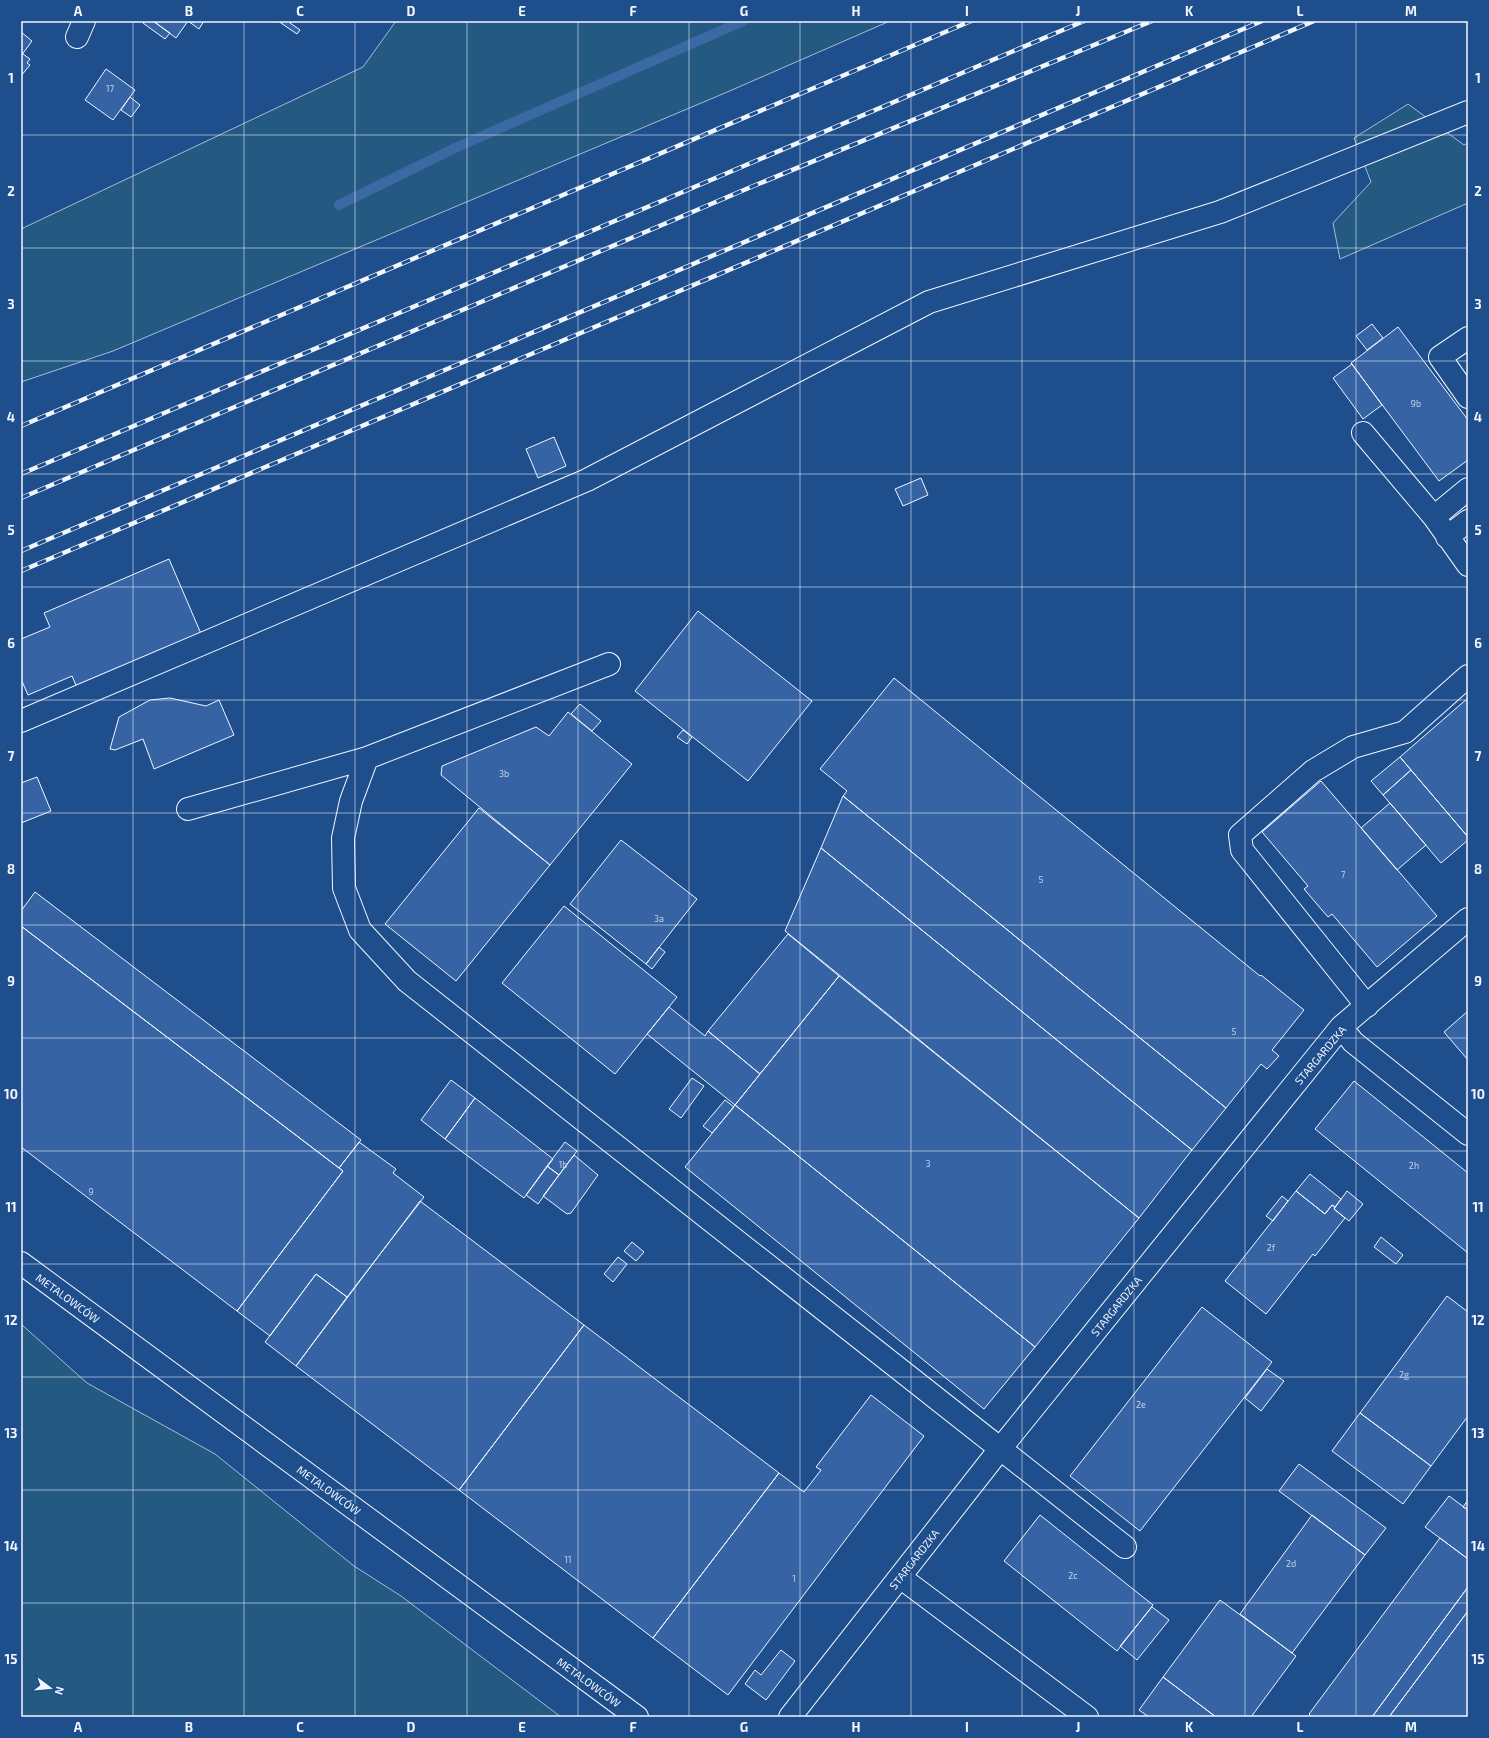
<svg xmlns="http://www.w3.org/2000/svg" width="1489" height="1738" font-family="'Exo 2',sans-serif">
  <style>
    .green { fill: #245a82; stroke: #a8bbd7 }
    .lines { fill: none; stroke-linecap: round; stroke-linejoin: round }
    .stream { stroke: #3b69a3; stroke-width: 10 }
    .building { fill: #3563a3; stroke: #f2f6ff }
    .minor-casing { stroke: #f2f6ff; stroke-width: 24 }
    .minor { stroke: #1f4e8c; stroke-width: 22 }
    .rail-casing { stroke: #f2f6ff; stroke-width: 4.5 }
    .rail { stroke: #1f4e8c; stroke-width: 3; stroke-dasharray: 9; stroke-linecap: butt }
    .grid { fill: none; stroke: #f2f6ff; stroke-width: 1; stroke-opacity: 0.55 }
    .labels { text-anchor: middle; dominant-baseline: central; stroke-width: 3; stroke-linejoin: round; paint-order: stroke }
    .number-label { font-size: 9px; fill: #c3d1e8 }
    .street-label { font-size: 11px; fill: #f2f6ff; stroke: #1f4e8c }
    .neatline { fill: none; stroke: #f2f6ff; stroke-width: 1.5 }
    .grid-label { font-size: 13px; text-anchor: middle; font-weight: bold; fill: #f2f6ff }
  </style>
  <rect width="100%" height="100%" fill="#1f4e8c"/>
  <!-- green -->
  <path class="green" d="M 396,21 L 890,21 L 725,93 L 113,351 L 21,382 L 21,229 L 363,67 Z
    M 1408,104 L 1464,145 L 1468,143 L 1468,203 L 1340,259 L 1333,223 L 1371,182 L 1354,138 Z
    M 21,1324 L 87,1383 L 215,1454 L 354,1566 L 401,1596 L 561,1717 L 21,1717 Z"/>
  <g class="lines">
    <!-- stream -->
    <path class="stream" d="M 339,205 L 455,148 L 743,21"/>
  </g>
  <!-- building -->
  <path class="building" d="M 145,21 L 153,21 L 170,33 L 165,39 L 143,23 Z
    M 153,21 L 188,21 L 176,38 Z
    M 188,21 L 204,21 L 199,29 Z
    M 278,21 L 292,21 L 290,23 L 300,30 L 297,34 Z
    M 21,32 L 32,41 L 21,56 Z
    M 23,54 L 30,59 L 27,63 L 30,65 L 21,76 L 21,56 Z
    M 106,69 L 135,90 L 113,120 L 85,100 Z
    M 130,97 L 140,105 L 131,117 L 121,110 Z
    M 1372,324 L 1383,338 L 1367,350 L 1356,336 Z
    M 1398,327 L 1468,420 L 1468,460 L 1439,481 L 1351,363 Z
    M 1352,364 L 1382,405 L 1363,419 L 1333,378 Z
    M 554,437 L 566,466 L 538,478 L 526,449 Z
    M 921,478 L 928,495 L 903,506 L 895,489 Z
    M 169,559 L 202,636 L 78,690 L 72,676 L 28,695 L 21,679 L 21,639 L 50,627 L 44,613 Z
    M 698,611 L 812,701 L 748,781 L 635,691 Z
    M 894,678 L 1260,976 L 1261,975 L 1304,1010 L 1272,1050 L 1279,1056 L 1267,1069 L 1261,1064 L 1226,1108 L 843,796 L 847,791 L 820,769 Z
    M 170,698 L 206,706 L 219,700 L 234,735 L 154,769 L 143,739 L 115,750 L 110,749 L 119,717 L 150,700 Z
    M 1468,698 L 1468,837 L 1400,757 Z
    M 580,704 L 601,721 L 592,731 L 571,714 Z
    M 568,712 L 632,764 L 550,865 L 441,775 L 442,766 L 536,727 L 549,736 Z
    M 683,730 L 692,737 L 687,744 L 677,737 Z
    M 1400,757 L 1411,770 L 1383,795 L 1371,781 Z
    M 1411,770 L 1468,837 L 1468,840 L 1441,863 L 1383,795 Z
    M 37,777 L 51,811 L 21,823 L 21,783 Z
    M 1321,781 L 1437,916 L 1377,967 L 1332,914 L 1328,917 L 1304,889 L 1308,886 L 1262,832 Z
    M 843,796 L 1226,1108 L 1192,1150 L 821,848 Z
    M 1390,803 L 1426,845 L 1397,870 L 1361,828 Z
    M 479,808 L 550,865 L 456,981 L 385,924 Z
    M 621,840 L 697,899 L 646,964 L 570,904 Z
    M 821,848 L 1192,1150 L 1139,1218 L 785,931 Z
    M 35,892 L 361,1140 L 339,1168 L 21,926 L 21,911 Z
    M 564,906 L 677,997 L 615,1074 L 502,983 Z
    M 21,926 L 343,1171 L 237,1311 L 21,1147 Z
    M 788,934 L 839,976 L 760,1074 L 708,1031 Z
    M 659,947 L 665,952 L 652,969 L 646,964 Z
    M 839,976 L 1139,1218 L 1035,1347 L 735,1105 Z
    M 669,1007 L 705,1036 L 708,1031 L 760,1074 L 735,1105 L 647,1034 Z
    M 1468,1011 L 1468,1060 L 1444,1032 Z
    M 692,1078 L 704,1086 L 681,1118 L 669,1109 Z
    M 451,1080 L 475,1098 L 445,1139 L 421,1120 Z
    M 1354,1081 L 1468,1173 L 1468,1253 L 1315,1129 Z
    M 475,1098 L 553,1159 L 524,1198 L 445,1139 Z
    M 725,1100 L 734,1107 L 712,1133 L 703,1126 Z
    M 735,1105 L 1035,1347 L 984,1409 L 685,1167 Z
    M 359,1142 L 396,1169 L 393,1173 L 424,1197 L 347,1297 L 316,1274 L 270,1336 L 237,1311 L 343,1171 L 339,1168 Z
    M 565,1142 L 577,1151 L 559,1175 L 547,1166 Z
    M 574,1155 L 598,1175 L 571,1213 L 567,1214 L 543,1196 Z
    M 547,1166 L 559,1175 L 538,1204 L 526,1195 Z
    M 1310,1174 L 1341,1199 L 1335,1207 L 1332,1205 L 1325,1214 L 1296,1191 Z
    M 1296,1191 L 1325,1214 L 1332,1205 L 1335,1207 L 1334,1209 L 1345,1218 L 1315,1256 L 1313,1254 L 1266,1314 L 1225,1281 Z
    M 1347,1191 L 1363,1204 L 1349,1221 L 1334,1209 Z
    M 1282,1196 L 1288,1201 L 1273,1221 L 1266,1216 Z
    M 420,1201 L 584,1325 L 459,1490 L 296,1366 Z
    M 1381,1237 L 1403,1255 L 1396,1264 L 1374,1247 Z
    M 632,1242 L 644,1252 L 636,1261 L 624,1251 Z
    M 618,1257 L 627,1264 L 613,1282 L 604,1274 Z
    M 316,1274 L 347,1297 L 296,1366 L 265,1342 Z
    M 1447,1296 L 1468,1312 L 1468,1416 L 1431,1466 L 1360,1413 Z
    M 1202,1307 L 1272,1362 L 1140,1531 L 1070,1476 Z
    M 584,1325 L 779,1473 L 653,1638 L 459,1490 Z
    M 1267,1369 L 1284,1381 L 1261,1411 L 1245,1398 Z
    M 871,1395 L 924,1436 L 728,1695 L 653,1638 L 779,1473 L 804,1492 L 821,1470 L 816,1467 Z
    M 1360,1413 L 1431,1466 L 1403,1504 L 1332,1451 Z
    M 1299,1464 L 1386,1528 L 1365,1555 L 1279,1491 Z
    M 1449,1496 L 1468,1510 L 1468,1559 L 1425,1527 Z
    M 1468,1500 L 1468,1510 L 1463,1507 Z
    M 1040,1515 L 1153,1605 L 1117,1651 L 1004,1561 Z
    M 1312,1515 L 1365,1555 L 1292,1653 L 1240,1614 Z
    M 1440,1538 L 1468,1559 L 1468,1587 L 1372,1717 L 1312,1717 L 1309,1714 Z
    M 1468,1587 L 1468,1611 L 1389,1717 L 1372,1717 Z
    M 1220,1600 L 1296,1656 L 1251,1717 L 1216,1717 L 1163,1677 Z
    M 1152,1607 L 1169,1620 L 1137,1660 L 1120,1646 Z
    M 1468,1611 L 1468,1717 L 1389,1717 Z
    M 781,1650 L 795,1661 L 766,1700 L 745,1684 L 755,1670 L 761,1675 Z
    M 1163,1677 L 1216,1717 L 1149,1717 L 1139,1710 Z"/>
  <g class="lines">
    <defs>
      <path id="minor" d="M 77,37 L 84,21
        M 1468,338 L 1440,357 L 1468,397
        M 1363,433 L 1434,517 L 1468,565
        M 1434,517 L 1468,489
        M 1447,537 L 1468,521
        M 21,721 L 587,480 L 929,302 L 1220,212 L 1468,112
        M 367,758 L 351,801 L 343,838 L 344,888 L 360,930 L 407,981 L 1125,1547
        M 188,809 L 367,758 L 609,664
        M 1367,1006 L 1242,850 L 1240,835 L 1313,771 L 1353,747 L 1405,732 L 1468,676
        M 1341,1027 L 1353,1042 L 1468,1134
        M 21,1263 L 637,1717
        M 900,1577 L 1087,1717
        M 790,1717 L 1000,1449 L 1341,1027 L 1468,919"/>
    </defs>
    <!-- minor casing -->
    <use href="#minor" class="minor-casing"/>
    <!-- minor -->
    <use href="#minor" class="minor"/>
    <defs>
      <path id="rail" d="M 21,426 L 971,21
        M 21,474 L 1084,21
        M 21,498 L 751,187 L 1152,21
        M 21,551 L 1262,21
        M 21,571 L 1314,21"/>
    </defs>
    <!-- rail casing -->
    <use href="#rail" class="rail-casing"/>
    <!-- rail -->
    <use href="#rail" class="rail"/>
  </g>
  <!-- grid -->
  <path class="grid" d="M 133,21 L 133,1717M 244,21 L 244,1717M 355,21 L 355,1717M 467,21 L 467,1717M 578,21 L 578,1717M 689,21 L 689,1717M 800,21 L 800,1717M 911,21 L 911,1717M 1022,21 L 1022,1717M 1134,21 L 1134,1717M 1245,21 L 1245,1717M 1356,21 L 1356,1717M 21,135 L 1468,135M 21,248 L 1468,248M 21,361 L 1468,361M 21,474 L 1468,474M 21,587 L 1468,587M 21,700 L 1468,700M 21,813 L 1468,813M 21,925 L 1468,925M 21,1038 L 1468,1038M 21,1151 L 1468,1151M 21,1264 L 1468,1264M 21,1377 L 1468,1377M 21,1490 L 1468,1490M 21,1603 L 1468,1603"/>
  <g class="labels">
    <!-- number labels -->
    <g class="number-label">
      <text x="110" y="88">17</text>
      <text x="1416" y="403">9b</text>
      <text x="504" y="773">3b</text>
      <text x="1343" y="874">7</text>
      <text x="1041" y="879">5</text>
      <text x="659" y="918">3a</text>
      <text x="1234" y="1031">5</text>
      <text x="928" y="1163">3</text>
      <text x="563" y="1164">1b</text>
      <text x="1414" y="1165">2h</text>
      <text x="91" y="1191">9</text>
      <text x="1271" y="1247">2f</text>
      <text x="1404" y="1374">2g</text>
      <text x="1141" y="1404">2e</text>
      <text x="568" y="1559">11</text>
      <text x="1291" y="1563">2d</text>
      <text x="1073" y="1575">2c</text>
      <text x="794" y="1578">1</text>
    </g>
    <!-- street labels -->
    <g class="street-label">
      <text transform="translate(1320 1055) rotate(-50)">STARGARDZKA</text>
      <text transform="translate(68 1298) rotate(36)">METALOWCÓW</text>
      <text transform="translate(1116 1306) rotate(-51)">STARGARDZKA</text>
      <text transform="translate(329 1490) rotate(36)">METALOWCÓW</text>
      <text transform="translate(914 1559) rotate(-52)">STARGARDZKA</text>
      <text transform="translate(589 1682) rotate(36)">METALOWCÓW</text>
    </g>
  </g>
  <!-- border -->
  <rect width="1489" height="1738" fill="none" stroke="#1f4e8c" stroke-width="44"/>
  <!-- north arrow -->
  <g transform="translate(50 1688) rotate(106)" stroke="#1f4e8c" stroke-width="3" paint-order="stroke">
  <path d="M0-3L7 15L0 10L-7 15Z" fill="#f2f6ff"/>
  <text y="-6" font-size="11" font-weight="bold" text-anchor="middle" fill="#f2f6ff">N</text>
  </g>
  <rect x="22" y="22" width="1445" height="1694" class="neatline"/>
  <g class="grid-label">
    <text x="78" y="16">A</text>
    <text x="189" y="16">B</text>
    <text x="300" y="16">C</text>
    <text x="411" y="16">D</text>
    <text x="522" y="16">E</text>
    <text x="633" y="16">F</text>
    <text x="744" y="16">G</text>
    <text x="856" y="16">H</text>
    <text x="967" y="16">I</text>
    <text x="1078" y="16">J</text>
    <text x="1189" y="16">K</text>
    <text x="1300" y="16">L</text>
    <text x="1411" y="16">M</text>
    <text x="11" y="83">1</text>
    <text x="1478" y="83">1</text>
    <text x="11" y="196">2</text>
    <text x="1478" y="196">2</text>
    <text x="11" y="309">3</text>
    <text x="1478" y="309">3</text>
    <text x="11" y="422">4</text>
    <text x="1478" y="422">4</text>
    <text x="11" y="535">5</text>
    <text x="1478" y="535">5</text>
    <text x="11" y="648">6</text>
    <text x="1478" y="648">6</text>
    <text x="11" y="761">7</text>
    <text x="1478" y="761">7</text>
    <text x="11" y="874">8</text>
    <text x="1478" y="874">8</text>
    <text x="11" y="986">9</text>
    <text x="1478" y="986">9</text>
    <text x="11" y="1099">10</text>
    <text x="1478" y="1099">10</text>
    <text x="11" y="1212">11</text>
    <text x="1478" y="1212">11</text>
    <text x="11" y="1325">12</text>
    <text x="1478" y="1325">12</text>
    <text x="11" y="1438">13</text>
    <text x="1478" y="1438">13</text>
    <text x="11" y="1551">14</text>
    <text x="1478" y="1551">14</text>
    <text x="11" y="1664">15</text>
    <text x="1478" y="1664">15</text>
    <text x="78" y="1732">A</text>
    <text x="189" y="1732">B</text>
    <text x="300" y="1732">C</text>
    <text x="411" y="1732">D</text>
    <text x="522" y="1732">E</text>
    <text x="633" y="1732">F</text>
    <text x="744" y="1732">G</text>
    <text x="856" y="1732">H</text>
    <text x="967" y="1732">I</text>
    <text x="1078" y="1732">J</text>
    <text x="1189" y="1732">K</text>
    <text x="1300" y="1732">L</text>
    <text x="1411" y="1732">M</text>
  </g>
</svg>
